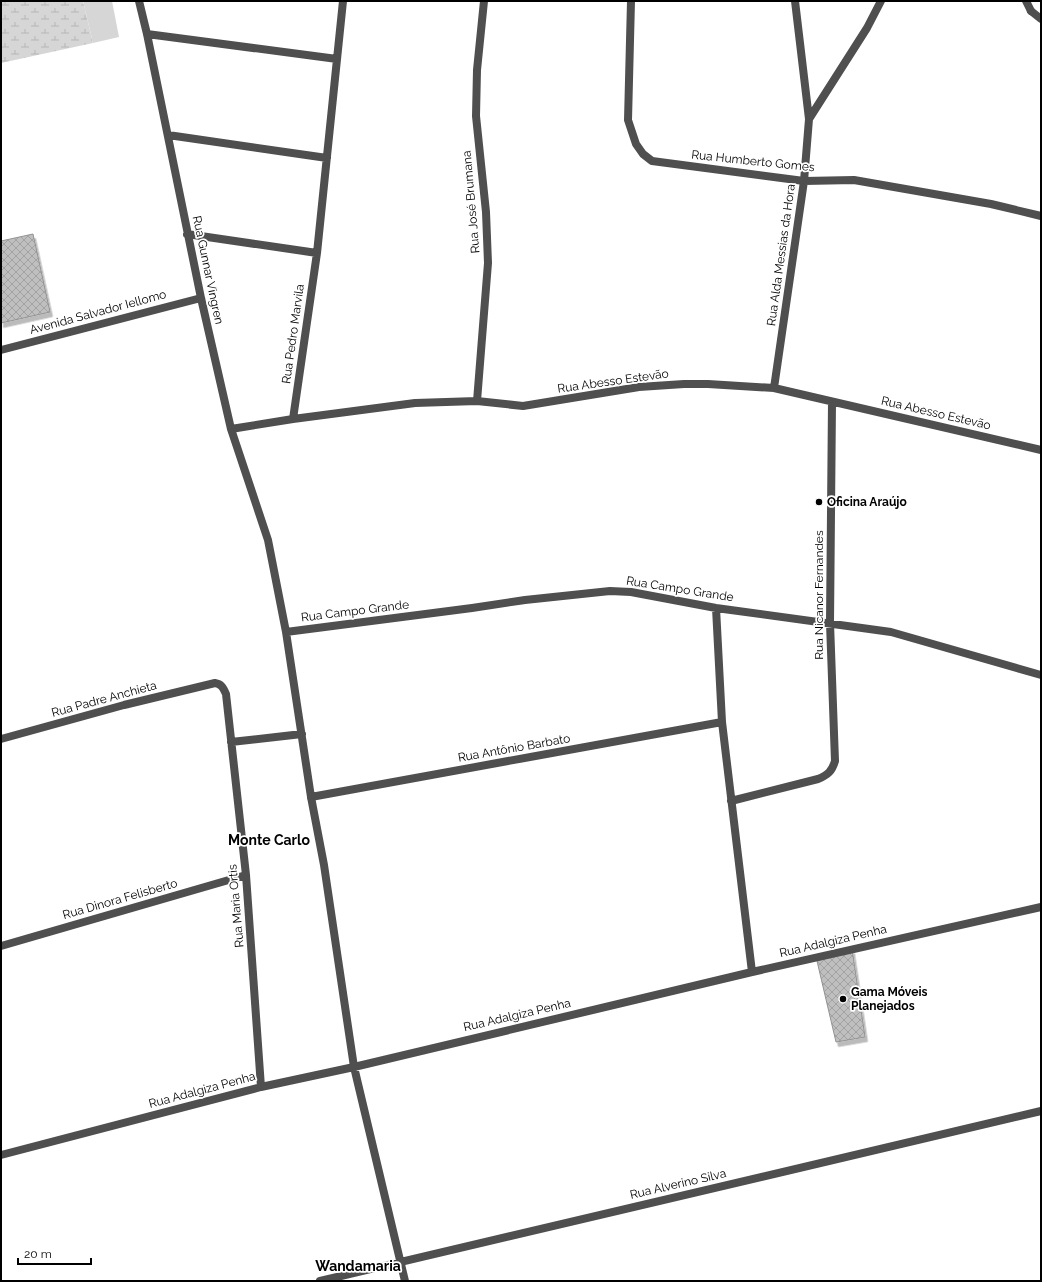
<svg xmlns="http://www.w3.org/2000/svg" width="1042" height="1282" font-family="Raleway,sans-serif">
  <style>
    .green { fill: #d6d6d6 }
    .wetland { fill: url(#wetland-marsh) }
    .building { fill: url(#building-cross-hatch); stroke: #939393; filter: url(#shadow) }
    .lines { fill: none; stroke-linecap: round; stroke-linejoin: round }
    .service { stroke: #4f4f4f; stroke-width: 8 }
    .minor { stroke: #4f4f4f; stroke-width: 8 }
    .poi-dot { fill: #000; stroke: #fff; stroke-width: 1.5 }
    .labels { text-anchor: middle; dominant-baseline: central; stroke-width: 3.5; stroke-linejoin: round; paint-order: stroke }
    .street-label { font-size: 12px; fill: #000; stroke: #fff }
    .poi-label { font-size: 12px; font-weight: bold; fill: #000; stroke: #fff; text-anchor: start }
    .quarter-label { font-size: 14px; font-weight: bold; fill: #000; stroke: #fff }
  </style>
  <defs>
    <pattern id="wetland-marsh" width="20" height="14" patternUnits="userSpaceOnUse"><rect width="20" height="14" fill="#d6d6d6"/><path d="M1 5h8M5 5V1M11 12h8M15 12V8" fill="none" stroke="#b6b6b6"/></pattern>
    <pattern id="building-cross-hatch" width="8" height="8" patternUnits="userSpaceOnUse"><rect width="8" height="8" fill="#bfbfbf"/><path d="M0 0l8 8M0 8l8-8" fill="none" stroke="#a2a2a2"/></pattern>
    <filter id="shadow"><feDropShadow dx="2.5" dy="4.5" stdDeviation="0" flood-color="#0004"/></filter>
  </defs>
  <rect width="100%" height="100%" fill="#fff"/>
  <!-- green -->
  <path class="green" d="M 83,1 L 112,1 L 119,37 L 93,43 Z"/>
  <!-- wetland -->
  <path class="wetland" d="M 1,1 L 83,1 L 93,43 L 1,63 Z"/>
  <!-- building -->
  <path class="building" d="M 33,234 L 50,312 L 1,323 L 1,241 Z
    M 852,949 L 865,1037 L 836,1042 L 817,961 Z"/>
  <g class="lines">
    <!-- service -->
    <path class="service" d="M 1031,11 L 1041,19
      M 311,797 L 324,865 L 354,1067"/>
    <!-- minor -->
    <path class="minor" d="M 139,1 L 147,34 L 201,298 L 231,429 L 268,540 L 286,632 L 311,797 L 722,722
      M 631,1 L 628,120 L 636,144 L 643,154 L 652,161 L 804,181 L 854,180 L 991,204 L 1041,216
      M 795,1 L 809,119
      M 1026,1 L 1031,11
      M 147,34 L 337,59
      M 168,135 L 327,158
      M 187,234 L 317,253
      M 1,350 L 201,298
      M 774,388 L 804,181 L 809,119 L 867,28 L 881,1
      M 477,401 L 488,263 L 486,212 L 476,116 L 477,70 L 484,1
      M 293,419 L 317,253 L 343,1
      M 231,429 L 293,419 L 415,403 L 477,401 L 523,406 L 639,387 L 684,384 L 708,384 L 774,388 L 1041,450
      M 716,608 L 722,722 L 752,972
      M 286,632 L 472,608 L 525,600 L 610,591 L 631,592 L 716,608 L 891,632 L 1041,675
      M 1,739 L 124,705 L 215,683 C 221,684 223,687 226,694 L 246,875 L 261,1087
      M 231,742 L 302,734
      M 731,801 L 818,779 C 828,775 832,771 835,761 L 830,623 L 832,402
      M 1,946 L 246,875
      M 354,1067 L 405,1281
      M 1,1155 L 261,1087 L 354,1067 L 752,972 L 1041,907
      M 320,1281 L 1041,1111"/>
  </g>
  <!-- markers -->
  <g class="poi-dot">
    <circle cx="819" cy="502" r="4"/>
    <circle cx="843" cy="999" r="4"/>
  </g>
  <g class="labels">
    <!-- street labels -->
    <g class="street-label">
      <text transform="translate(753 161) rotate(6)">Rua Humberto Gomes</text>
      <text transform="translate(471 202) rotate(-95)">Rua José Brumana</text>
      <text transform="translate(781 255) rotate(-82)">Rua Alda Messias da Hora</text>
      <text transform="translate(208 270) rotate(78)">Rua Gunnar Vingren</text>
      <text transform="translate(98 312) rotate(-15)">Avenida Salvador Iellomo</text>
      <text transform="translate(293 334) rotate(-82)">Rua Pedro Marvila</text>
      <text transform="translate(613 381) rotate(-8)">Rua Abesso Estevão</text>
      <text transform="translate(936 413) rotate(13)">Rua Abesso Estevão</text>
      <text transform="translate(680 589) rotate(9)">Rua Campo Grande</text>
      <text transform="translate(819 595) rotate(-90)">Rua Nicanor Fernandes</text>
      <text transform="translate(355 611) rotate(-7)">Rua Campo Grande</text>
      <text transform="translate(104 699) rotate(-15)">Rua Padre Anchieta</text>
      <text transform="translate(514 748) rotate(-10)">Rua Antônio Barbato</text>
      <text transform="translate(120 899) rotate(-16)">Rua Dinora Felisberto</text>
      <text transform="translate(236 906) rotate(-95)">Rua Maria Ortis</text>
      <text transform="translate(833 941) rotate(-13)">Rua Adalgiza Penha</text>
      <text transform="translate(517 1015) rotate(-13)">Rua Adalgiza Penha</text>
      <text transform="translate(202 1090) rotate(-15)">Rua Adalgiza Penha</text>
      <text transform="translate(678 1184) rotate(-13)">Rua Alverino Silva</text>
    </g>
    <!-- poi labels -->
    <g class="poi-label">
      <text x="827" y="502">Oficina Araújo</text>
      <text x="851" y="992">Gama Móveis<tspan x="851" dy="14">Planejados</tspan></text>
    </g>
    <!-- quarter labels -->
    <g class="quarter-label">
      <text x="269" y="840">Monte Carlo</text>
      <text x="358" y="1266">Wandamaria</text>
    </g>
  </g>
  <!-- border -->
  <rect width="1042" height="1282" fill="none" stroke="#000000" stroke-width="4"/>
  <!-- scale -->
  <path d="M18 1258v6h73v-6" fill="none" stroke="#000000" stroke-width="2"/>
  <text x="24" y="1258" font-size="12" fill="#000000" stroke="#ffffff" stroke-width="3" paint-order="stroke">20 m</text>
</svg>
